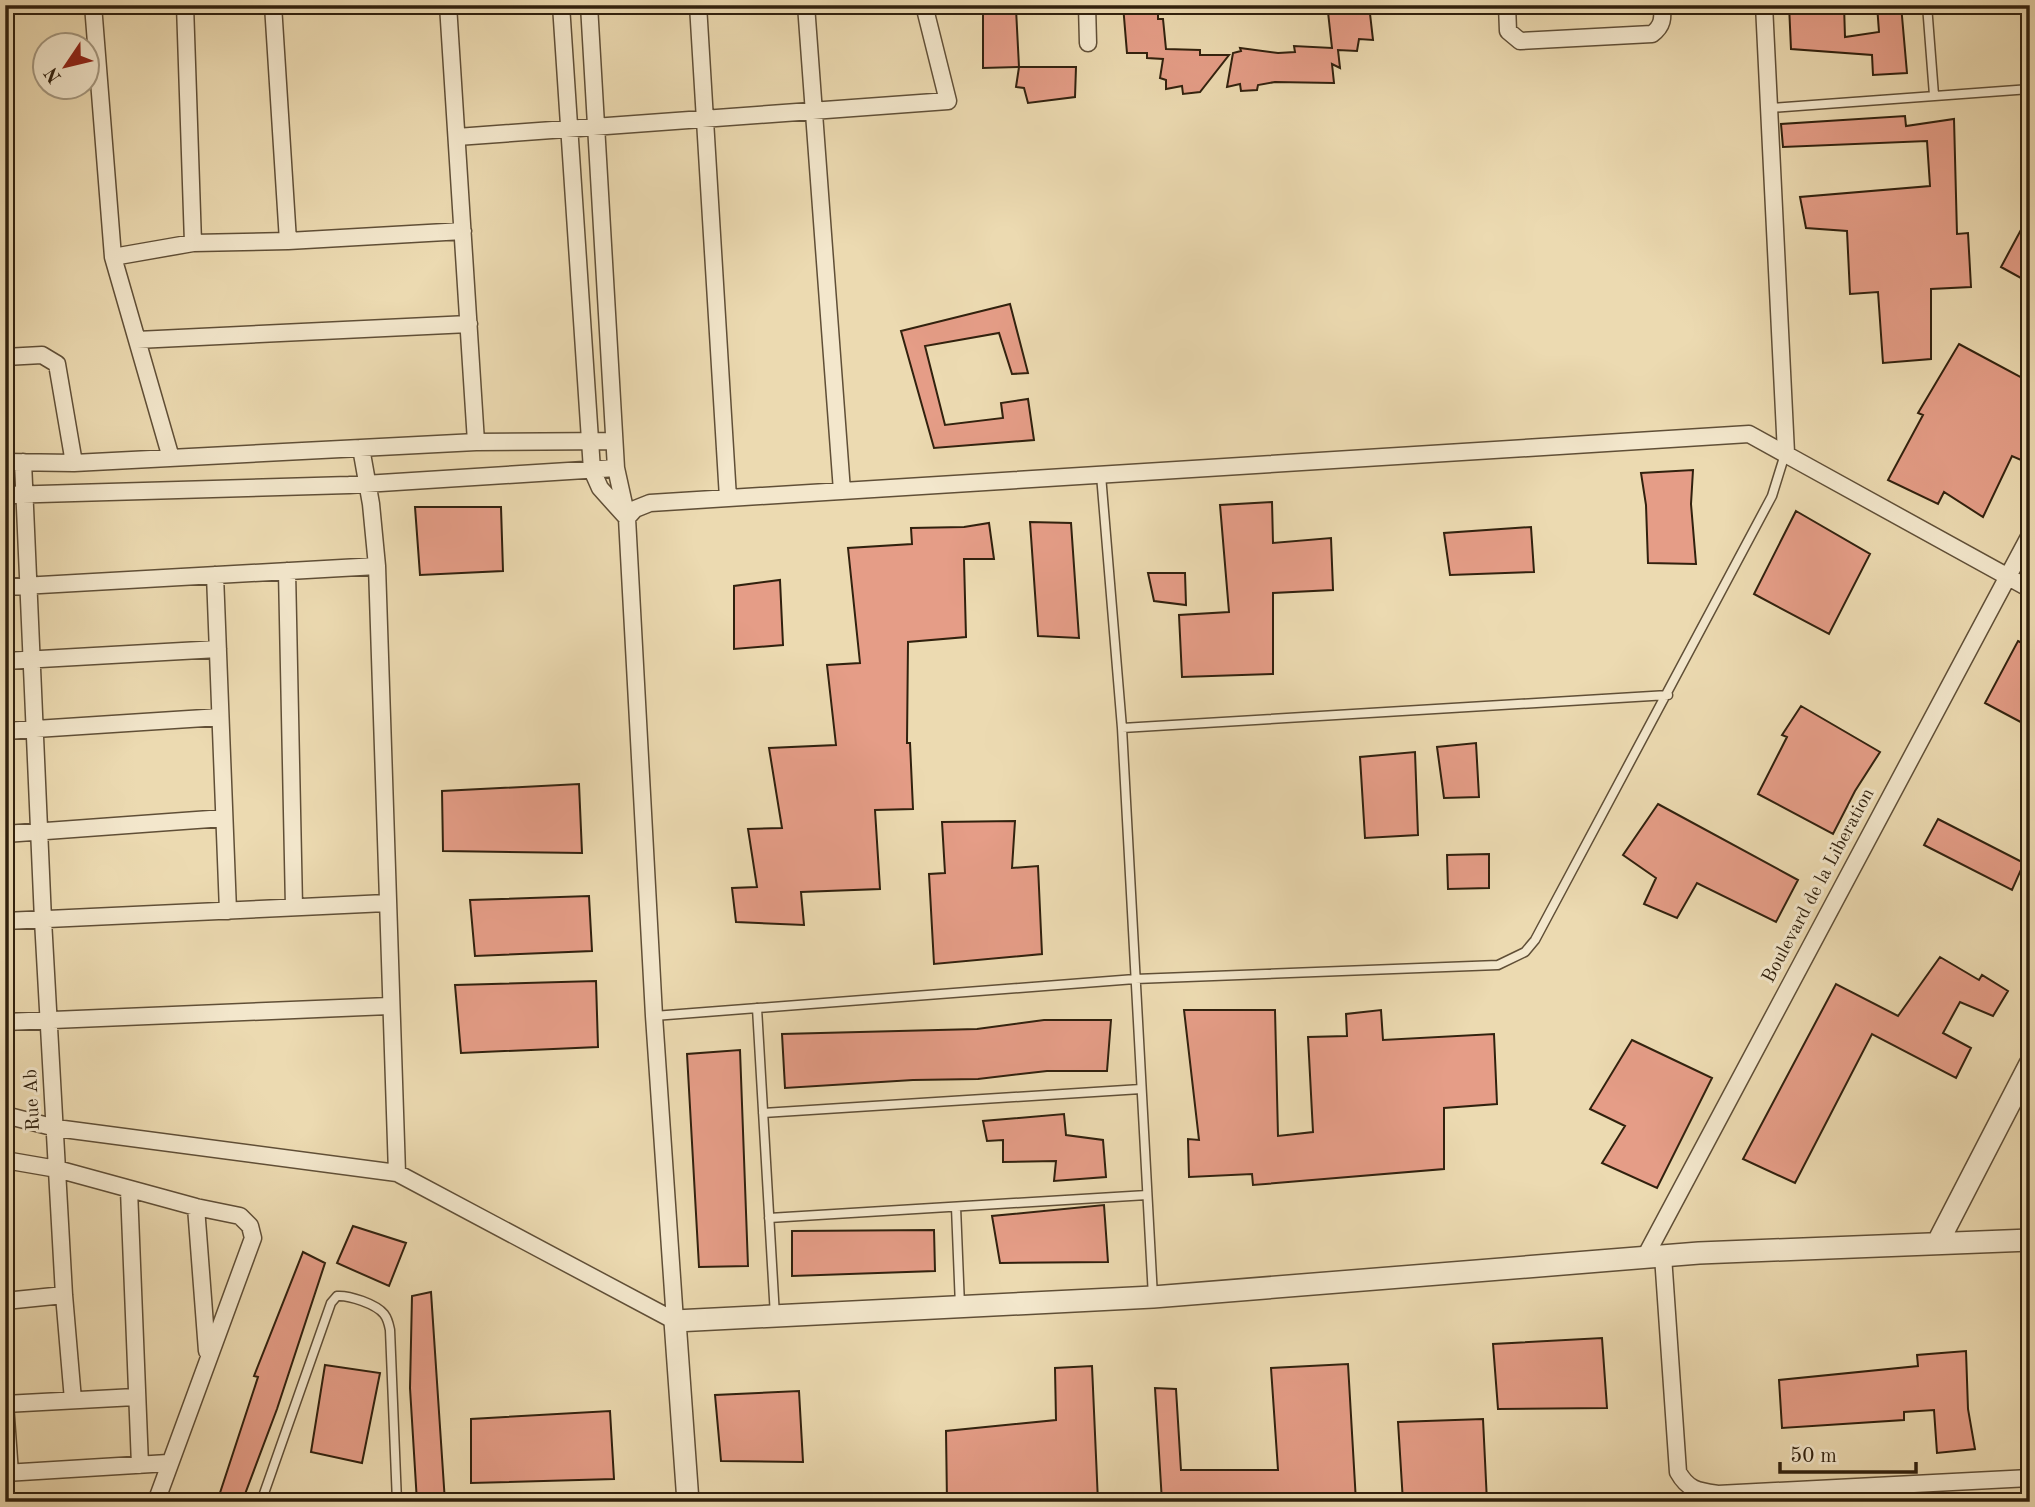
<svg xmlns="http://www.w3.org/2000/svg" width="2035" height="1507" font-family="'Old Standard TT',serif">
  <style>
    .building { fill: #e59d87; stroke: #31210e; stroke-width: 2 }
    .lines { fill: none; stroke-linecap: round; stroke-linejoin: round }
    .service-casing { stroke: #604f37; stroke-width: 11 }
    .minor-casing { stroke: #604f37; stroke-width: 19 }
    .tertiary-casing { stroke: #604f37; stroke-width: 24 }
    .service { stroke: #f3e7cc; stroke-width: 8 }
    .minor { stroke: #f3e7cc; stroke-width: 16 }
    .tertiary { stroke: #f3e7cc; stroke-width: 21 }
    .labels { text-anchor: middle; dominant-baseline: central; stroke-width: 6; stroke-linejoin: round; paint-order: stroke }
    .street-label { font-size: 19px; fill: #31210e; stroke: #f3e7cc }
  </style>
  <rect width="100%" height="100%" fill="#ecdab1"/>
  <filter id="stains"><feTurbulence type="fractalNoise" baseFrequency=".00286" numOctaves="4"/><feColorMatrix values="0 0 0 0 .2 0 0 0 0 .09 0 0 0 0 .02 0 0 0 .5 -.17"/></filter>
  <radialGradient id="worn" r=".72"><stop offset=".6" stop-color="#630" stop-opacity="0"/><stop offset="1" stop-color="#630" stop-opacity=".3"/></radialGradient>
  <!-- building -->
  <path class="building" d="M 983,5 L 1004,5 L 1004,9 L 1016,9 L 1019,67 L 983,68 Z
    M 1123,5 L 1158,5 L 1158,19 L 1163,19 L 1166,49 L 1200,50 L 1200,55 L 1229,55 L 1200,92 L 1183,94 L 1182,86 L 1166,89 L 1166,80 L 1160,78 L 1163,59 L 1147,58 L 1147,53 L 1127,53 Z
    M 1334,5 L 1369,5 L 1373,40 L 1359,39 L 1357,51 L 1338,50 L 1340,68 L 1332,64 L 1334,83 L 1275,82 L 1258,85 L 1257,90 L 1241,91 L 1240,84 L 1227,87 L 1233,53 L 1241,51 L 1240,48 L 1278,53 L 1295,52 L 1294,46 L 1332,48 L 1328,12 L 1335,12 Z
    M 1789,5 L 1844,5 L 1845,37 L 1879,32 L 1877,5 L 1901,5 L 1907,73 L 1873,75 L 1872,55 L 1791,49 Z
    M 1019,67 L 1076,67 L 1075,97 L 1028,103 L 1024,88 L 1016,87 Z
    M 1905,116 L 1906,126 L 1954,119 L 1957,234 L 1968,233 L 1971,287 L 1931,289 L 1931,359 L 1883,363 L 1878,292 L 1850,294 L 1847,231 L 1806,228 L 1800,197 L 1930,186 L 1927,141 L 1783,147 L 1781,124 Z
    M 2030,213 L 2030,283 L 2001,267 Z
    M 1010,304 L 1028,373 L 1012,374 L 999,333 L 925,346 L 945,425 L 1003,418 L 1001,403 L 1028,399 L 1034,440 L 934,448 L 901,331 Z
    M 1959,344 L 2030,382 L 2030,444 L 2021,460 L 2012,456 L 1983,517 L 1944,492 L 1938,504 L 1888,480 L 1923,415 L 1918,413 Z
    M 1693,470 L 1691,504 L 1696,564 L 1648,563 L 1646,505 L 1641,473 Z
    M 1272,502 L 1273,543 L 1331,538 L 1333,590 L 1273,593 L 1273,674 L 1182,677 L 1179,615 L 1229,612 L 1220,505 Z
    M 415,507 L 501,507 L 503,571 L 420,575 Z
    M 1796,511 L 1870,554 L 1829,634 L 1754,594 Z
    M 1030,522 L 1071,523 L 1079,638 L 1038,636 Z
    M 989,523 L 994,559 L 964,559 L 966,637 L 908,642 L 907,743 L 910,743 L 913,809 L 875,810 L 880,889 L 801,892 L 804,925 L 736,922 L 732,888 L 757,887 L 748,829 L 782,828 L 769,748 L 836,745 L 827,665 L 860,663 L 848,548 L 912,544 L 911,528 L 964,527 Z
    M 1531,527 L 1534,572 L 1450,575 L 1444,533 Z
    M 1148,573 L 1185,573 L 1186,605 L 1154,601 Z
    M 780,580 L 783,645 L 734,649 L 734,586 Z
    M 2018,641 L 2030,647 L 2030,727 L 1985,703 Z
    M 1801,706 L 1880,752 L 1855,791 L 1833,834 L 1758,794 L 1787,737 L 1782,735 Z
    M 1476,743 L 1479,797 L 1444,798 L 1437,747 Z
    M 1415,752 L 1418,835 L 1365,838 L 1360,757 Z
    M 579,784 L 582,853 L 443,851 L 442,791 Z
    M 1658,804 L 1798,880 L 1776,922 L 1697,883 L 1677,918 L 1644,904 L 1656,878 L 1623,855 Z
    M 1938,819 L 2024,863 L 2012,890 L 1924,845 Z
    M 1015,821 L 1012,868 L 1038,866 L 1042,954 L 934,964 L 929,874 L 945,873 L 942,822 Z
    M 1489,854 L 1489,888 L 1448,889 L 1447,855 Z
    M 589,896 L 592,951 L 475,956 L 470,900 Z
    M 1940,957 L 1979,980 L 1982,975 L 2008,991 L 1993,1016 L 1960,1002 L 1943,1033 L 1971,1048 L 1956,1078 L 1872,1034 L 1795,1183 L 1743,1159 L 1836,984 L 1898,1016 Z
    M 596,981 L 598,1047 L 461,1053 L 455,985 Z
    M 1184,1010 L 1275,1010 L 1278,1136 L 1313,1132 L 1308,1037 L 1347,1036 L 1346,1014 L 1381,1010 L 1383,1040 L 1494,1034 L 1497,1104 L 1444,1108 L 1444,1169 L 1253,1185 L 1252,1174 L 1189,1177 L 1188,1139 L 1199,1140 Z
    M 1044,1020 L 1111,1020 L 1107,1071 L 1047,1071 L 978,1079 L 913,1080 L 785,1088 L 782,1034 L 977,1029 Z
    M 1632,1040 L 1712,1078 L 1657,1188 L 1602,1163 L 1625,1126 L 1590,1109 Z
    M 740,1050 L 748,1266 L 699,1267 L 687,1054 Z
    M 1064,1114 L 1066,1135 L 1103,1140 L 1106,1177 L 1054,1181 L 1056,1161 L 1003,1162 L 1003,1140 L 987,1141 L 983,1121 Z
    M 1104,1205 L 1108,1262 L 1000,1263 L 992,1216 Z
    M 353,1226 L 406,1243 L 389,1286 L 337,1263 Z
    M 934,1230 L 935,1271 L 792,1276 L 792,1231 Z
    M 303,1252 L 325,1263 L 277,1409 L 242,1502 L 217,1502 L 258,1377 L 254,1376 Z
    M 431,1292 L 445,1502 L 417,1502 L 410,1388 L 412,1296 Z
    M 1602,1338 L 1607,1408 L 1498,1409 L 1493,1344 Z
    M 1966,1351 L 1968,1409 L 1975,1449 L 1937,1453 L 1934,1410 L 1904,1412 L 1904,1420 L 1782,1428 L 1779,1380 L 1918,1366 L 1917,1355 Z
    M 1348,1364 L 1356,1502 L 1162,1502 L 1155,1388 L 1176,1389 L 1181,1470 L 1278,1470 L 1271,1368 Z
    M 325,1365 L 380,1373 L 362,1463 L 311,1452 Z
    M 1092,1366 L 1098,1502 L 947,1502 L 946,1431 L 1056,1420 L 1055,1368 Z
    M 799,1391 L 803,1462 L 721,1461 L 715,1395 Z
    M 610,1411 L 614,1479 L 471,1483 L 471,1419 Z
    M 1483,1419 L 1487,1502 L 1403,1502 L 1398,1422 Z"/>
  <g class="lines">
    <defs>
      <path id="service" d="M 1927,5 L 1934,95
        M 1770,108 L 2030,89
        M 1101,475 L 1122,728 L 1153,1297
        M 1122,728 L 1668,695
        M 757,1008 L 775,1316
        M 654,1016 L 1135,979 L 1498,965 L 1525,952 L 1535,940 L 1772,496 L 1785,454
        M 763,1113 L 1141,1089
        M 956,1207 L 960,1306
        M 769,1218 L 1147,1195
        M 261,1502 L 331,1303 L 337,1296 C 349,1295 376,1304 384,1314 C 388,1319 389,1325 390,1330 L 397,1502"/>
      <path id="minor" d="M 93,5 L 113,257 L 171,458
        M 185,5 L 193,243
        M 273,5 L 288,241
        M 448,5 L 476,442
        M 561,5 L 592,470 L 600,488 L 627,518
        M 589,5 L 616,468 L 627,518 L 654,1016 L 675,1321
        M 698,5 L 728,498
        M 806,5 L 842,491
        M 1087,5 L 1088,43
        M 1507,5 L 1508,31 L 1520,41 L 1652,34 C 1663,26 1663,18 1662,5
        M 1764,5 L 1786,453
        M 457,137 L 948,101 L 924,5
        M 113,257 L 193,243 L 288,241 L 463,231
        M 137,340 L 469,324
        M 5,357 L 42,355 L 57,364 L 74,463
        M 361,448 L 371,504 L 377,566 L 397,1173
        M 5,462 L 74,463 L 476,442 L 614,441
        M 23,462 L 43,920 L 64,1295 L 73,1400
        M 5,495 L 349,485 L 616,468
        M 627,518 L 635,509 L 650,503 L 1749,434 L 2030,589
        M 287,571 L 294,907
        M 215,575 L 228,911
        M 5,587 L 377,566
        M 5,661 L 218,649
        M 5,731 L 220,717
        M 5,834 L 224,818
        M 5,921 L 386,903
        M 5,1022 L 389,1006
        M 5,1115 L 56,1128 L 397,1173 L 675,1321
        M 5,1160 L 57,1169 L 196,1207 L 240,1216 L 250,1226 L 253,1238 L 156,1502
        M 129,1190 L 140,1465
        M 196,1207 L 207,1351
        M 1663,1256 L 1678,1472 C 1688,1490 1698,1491 1718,1494 L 2030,1478
        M 1645,1257 L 2030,535
        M 5,1301 L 64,1295
        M 5,1404 L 135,1397
        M 5,1404 L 10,1473
        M 5,1473 L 168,1463"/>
      <path id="tertiary" d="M 1938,1242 L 2030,1064
        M 688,1502 L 675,1321 L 1153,1297 L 1699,1253 L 2030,1240"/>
    </defs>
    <!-- service casing -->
    <use href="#service" class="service-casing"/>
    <!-- minor casing -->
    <use href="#minor" class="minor-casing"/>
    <!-- tertiary casing -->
    <use href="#tertiary" class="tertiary-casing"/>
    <!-- service -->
    <use href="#service" class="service"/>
    <!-- minor -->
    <use href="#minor" class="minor"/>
    <!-- tertiary -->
    <use href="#tertiary" class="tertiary"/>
  </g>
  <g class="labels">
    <!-- street labels -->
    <g class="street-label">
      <text transform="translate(1819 886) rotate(-62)">Boulevard de la Liberation</text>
      <text transform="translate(33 1100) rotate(-93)">Rue Ab</text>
    </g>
  </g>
  <!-- margin -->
  <rect width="2035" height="1507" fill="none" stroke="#ecdab1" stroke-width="28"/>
  <rect x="7" y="7" width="2021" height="1493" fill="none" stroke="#31210e" stroke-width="3.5"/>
  <rect x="14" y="14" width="2007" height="1479" fill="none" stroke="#31210e" stroke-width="2"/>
  <!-- north arrow -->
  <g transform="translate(66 66) rotate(235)"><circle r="33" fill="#f3e7cc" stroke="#a59880" stroke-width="2"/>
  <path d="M0-5L12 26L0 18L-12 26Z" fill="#8f2418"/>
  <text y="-10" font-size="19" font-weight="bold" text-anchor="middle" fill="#31210e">N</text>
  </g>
  <!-- scale -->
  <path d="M1780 1462v10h136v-10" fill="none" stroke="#31210e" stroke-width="3.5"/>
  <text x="1790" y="1462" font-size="21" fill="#31210e" stroke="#f3e7cc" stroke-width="5" paint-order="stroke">50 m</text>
  <rect width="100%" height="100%" filter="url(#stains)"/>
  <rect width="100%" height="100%" fill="url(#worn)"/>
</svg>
